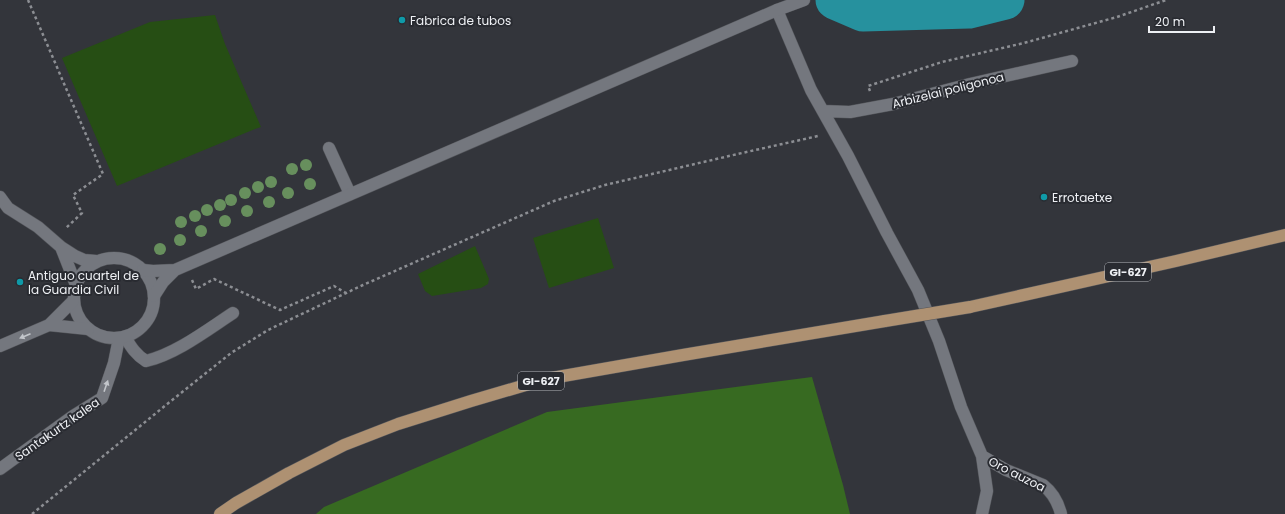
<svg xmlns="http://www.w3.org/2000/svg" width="1285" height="514" font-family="Poppins,sans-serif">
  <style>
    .green { fill: #264e14 }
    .forest { fill: #376a21 }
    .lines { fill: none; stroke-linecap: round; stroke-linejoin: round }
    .river { stroke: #26919e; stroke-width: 39 }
    .lane-casing { stroke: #525459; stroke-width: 13 }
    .street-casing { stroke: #525459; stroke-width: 13 }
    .secondary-casing { stroke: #525459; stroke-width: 13 }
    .primary-casing { stroke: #525459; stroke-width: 13 }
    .path { stroke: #8c8e93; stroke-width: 2.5; stroke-dasharray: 3 3; stroke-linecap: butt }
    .lane { stroke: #74777e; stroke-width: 12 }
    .street { stroke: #74777e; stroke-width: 12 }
    .secondary { stroke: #74777e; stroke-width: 12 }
    .primary { stroke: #ae9172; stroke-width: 12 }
    .primary-bridge-casing { stroke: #525459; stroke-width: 13; stroke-linecap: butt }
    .primary-bridge { stroke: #ae9172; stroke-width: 12 }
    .tree { fill: #678f5d }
    .oneway { fill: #c3c6cb }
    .culture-dot { fill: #0f9aa8; stroke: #292b31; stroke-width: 1.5 }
    .labels { text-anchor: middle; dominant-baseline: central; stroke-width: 4; stroke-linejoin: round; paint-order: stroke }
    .shield { fill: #292b31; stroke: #b3b5ba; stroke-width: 1 }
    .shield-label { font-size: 11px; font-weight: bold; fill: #eef0f4 }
    .poi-label { font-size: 12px; fill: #eef0f4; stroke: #292b31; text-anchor: start }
    .street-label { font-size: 12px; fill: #eef0f4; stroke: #292b31 }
  </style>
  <rect width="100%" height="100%" fill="#33353b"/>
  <!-- green -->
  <path class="green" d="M 215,15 L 225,44 L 261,127 L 255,129 L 117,186 L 62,58 L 150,22 Z
    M 598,218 L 614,268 L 549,288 L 533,238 Z
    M 475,246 L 489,279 L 488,284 L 481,288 L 432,296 L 425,291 L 418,274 Z"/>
  <!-- forest -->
  <path class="forest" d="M 812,377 L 843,485 L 850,514 L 316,514 L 324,507 L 547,412 Z"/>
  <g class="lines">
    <!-- river -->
    <path class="river" d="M 835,0 L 863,12 L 969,9 L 1005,0"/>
    <defs>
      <path id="lane" d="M 329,148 L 350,194
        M 125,337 C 131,347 136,355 146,361 C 176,354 207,330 233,313"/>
      <path id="street" d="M 777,10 L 811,90 L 848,156 L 887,233 L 918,290 L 939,341 L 961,407 L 982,456 L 987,491 L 982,514
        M 823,111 L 850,112 L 893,104 L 970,84 L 1072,61
        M 0,197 L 8,208 L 38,227 L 61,247 L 75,256 L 84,260 L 96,261
        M 61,247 L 76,285
        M74 298a40 40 0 1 1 80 0a40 40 0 1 1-80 0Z
        M 982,456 L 1006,470 L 1043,485 C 1052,492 1058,502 1061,514
        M 0,469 L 73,416 L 102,398 L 114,363 L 119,338"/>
      <path id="secondary" d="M 143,270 L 153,271 L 175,270 L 777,10 L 804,0
        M 154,296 L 163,282 L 175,270
        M 49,325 L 88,329
        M 0,346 L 49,325 L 73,301"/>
      <path id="primary" d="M 970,307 L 1176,261 L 1285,235
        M 220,514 L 236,503 L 289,473 L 344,445 L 398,424 L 471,401 L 546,379 L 683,355 L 885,321"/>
    </defs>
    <!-- lane casing -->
    <use href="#lane" class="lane-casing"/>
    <!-- street casing -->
    <use href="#street" class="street-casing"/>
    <!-- secondary casing -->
    <use href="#secondary" class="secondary-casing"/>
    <!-- primary casing -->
    <use href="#primary" class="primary-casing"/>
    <!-- path -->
    <path class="path" d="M 28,0 L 103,174 L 73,195 L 82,213 L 66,228
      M 870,91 L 868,86 L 942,62 L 1024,43 L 1117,17 L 1166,0
      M 192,280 L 196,289 L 214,279 L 280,310 L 334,286 L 346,293
      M 32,514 L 166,405 L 231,353 L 268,330 L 363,285 L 554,201 L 605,185 L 742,153 L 818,136"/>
    <!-- lane -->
    <use href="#lane" class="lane"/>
    <!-- street -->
    <use href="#street" class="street"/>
    <!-- secondary -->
    <use href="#secondary" class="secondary"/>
    <!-- primary -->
    <use href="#primary" class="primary"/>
    <defs>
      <path id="primary-bridge" d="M 885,321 L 970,307"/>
    </defs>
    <!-- primary-bridge casing -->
    <use href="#primary-bridge" class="primary-bridge-casing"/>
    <!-- primary-bridge -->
    <use href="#primary-bridge" class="primary-bridge"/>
  </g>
  <!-- trees -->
  <g class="tree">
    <circle cx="306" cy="165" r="6"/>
    <circle cx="292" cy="169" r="6"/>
    <circle cx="271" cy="182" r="6"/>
    <circle cx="310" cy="184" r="6"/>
    <circle cx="258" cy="187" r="6"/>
    <circle cx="245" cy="193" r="6"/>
    <circle cx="288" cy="193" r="6"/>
    <circle cx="231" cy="200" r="6"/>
    <circle cx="269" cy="202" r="6"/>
    <circle cx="220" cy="205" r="6"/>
    <circle cx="207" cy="210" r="6"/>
    <circle cx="247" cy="211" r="6"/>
    <circle cx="195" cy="216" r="6"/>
    <circle cx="225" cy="221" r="6"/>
    <circle cx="181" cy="222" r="6"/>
    <circle cx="201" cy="231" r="6"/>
    <circle cx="180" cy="240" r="6"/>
    <circle cx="160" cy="249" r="6"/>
  </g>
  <!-- one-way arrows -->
  <defs><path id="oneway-solid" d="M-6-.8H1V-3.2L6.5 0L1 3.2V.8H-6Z"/></defs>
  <g class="oneway">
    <use href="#oneway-solid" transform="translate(25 336) rotate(157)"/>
    <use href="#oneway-solid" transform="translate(106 386) rotate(-71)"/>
  </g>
  <!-- markers -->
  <g class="culture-dot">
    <circle cx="402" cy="20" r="4"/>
    <circle cx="1044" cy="197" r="4"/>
    <circle cx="20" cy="282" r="4"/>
  </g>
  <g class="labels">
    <!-- shield labels -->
    <g class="shield">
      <rect x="1105" y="263" width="46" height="18" rx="3"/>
      <rect x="518" y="372" width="46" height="18" rx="3"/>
    </g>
    <g class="shield-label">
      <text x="1128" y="272">GI-627</text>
      <text x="541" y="381">GI-627</text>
    </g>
    <!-- poi labels -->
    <g class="poi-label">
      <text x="410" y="20">Fabrica de tubos</text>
      <text x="1052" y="197">Errotaetxe</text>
      <text x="28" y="275">Antiguo cuartel de<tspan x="28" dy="14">la Guardia Civil</tspan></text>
    </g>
    <!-- street labels -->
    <g class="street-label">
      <text transform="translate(948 90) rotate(-14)">Arbizelai poligonoa</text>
      <text transform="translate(57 429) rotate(-35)">Santakurtz kalea</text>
      <text transform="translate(1017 474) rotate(27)">Oro auzoa</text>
    </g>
  </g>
  <!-- scale -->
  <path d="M1149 26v6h65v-6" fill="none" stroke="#eef0f4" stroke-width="2"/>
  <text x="1155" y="26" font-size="12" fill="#eef0f4" stroke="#292b31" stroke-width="3" paint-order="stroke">20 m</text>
</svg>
